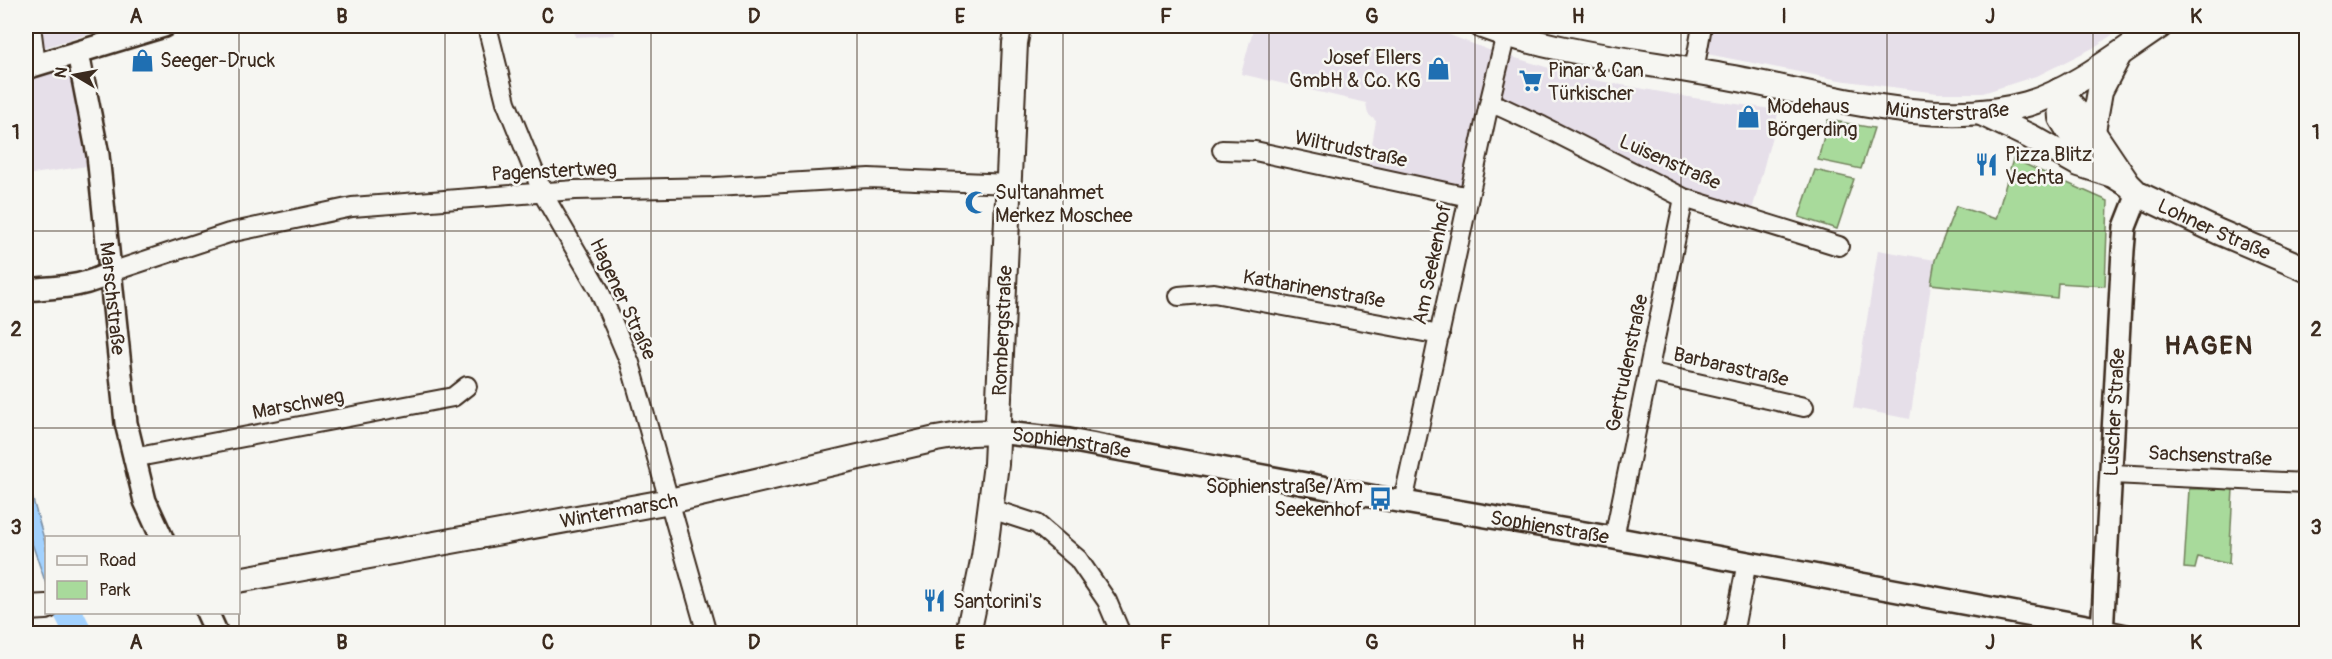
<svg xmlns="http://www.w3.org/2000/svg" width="2332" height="659" font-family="Pangolin,sans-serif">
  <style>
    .built { fill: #e6dfe9 }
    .green { fill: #a8da9b; stroke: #72825c; stroke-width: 1.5 }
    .water { fill: #a2d1fe; stroke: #798ea4; stroke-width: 1.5 }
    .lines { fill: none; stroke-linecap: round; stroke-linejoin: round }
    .river { stroke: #a2d1fe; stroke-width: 28 }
    .minor-casing { stroke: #3b2a1e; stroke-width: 22 }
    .tertiary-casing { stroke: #3b2a1e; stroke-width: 26 }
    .secondary-casing { stroke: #3b2a1e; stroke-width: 28 }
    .minor { stroke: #f6f6f2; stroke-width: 18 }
    .tertiary { stroke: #f6f6f2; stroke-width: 21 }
    .secondary { stroke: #f6f6f2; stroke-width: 24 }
    .grid { fill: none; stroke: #3b2a1e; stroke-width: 1.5; stroke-opacity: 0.55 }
    .labels { text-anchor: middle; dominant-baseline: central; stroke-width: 5; stroke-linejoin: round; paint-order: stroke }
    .poi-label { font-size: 20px; fill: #3b2a1e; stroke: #f6f6f2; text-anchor: start }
    .street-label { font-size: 20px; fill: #3b2a1e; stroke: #f6f6f2 }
    .district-label { font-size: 26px; font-weight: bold; letter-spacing: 1.5px; fill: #3b2a1e; stroke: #f6f6f2 }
    .neatline { fill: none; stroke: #3b2a1e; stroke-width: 2 }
    .grid-label { font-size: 20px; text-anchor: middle; font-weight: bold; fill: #3b2a1e }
  </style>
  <rect width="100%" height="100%" fill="#f6f6f2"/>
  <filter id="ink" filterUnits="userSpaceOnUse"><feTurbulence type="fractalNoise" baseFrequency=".0167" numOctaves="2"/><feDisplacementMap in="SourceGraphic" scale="12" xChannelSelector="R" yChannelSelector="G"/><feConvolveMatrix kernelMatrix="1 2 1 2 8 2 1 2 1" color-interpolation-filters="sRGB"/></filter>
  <g filter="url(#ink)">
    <!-- built -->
    <path class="built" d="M 37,26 L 114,26 L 39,49 Z
      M 574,26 L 614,26 L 614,35 L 575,37 Z
      M 1254,26 L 1426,26 L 1494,52 L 1465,184 L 1458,187 L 1368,167 L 1376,121 L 1368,114 L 1366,103 L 1241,74 Z
      M 1712,26 L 2125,26 L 2093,48 L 2039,75 L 1983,93 L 1937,93 L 1839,80 L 1707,54 Z
      M 1509,56 L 1583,78 L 1694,98 L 1779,110 L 1751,214 L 1683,190 L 1499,98 Z
      M 55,69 L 65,72 L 71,79 L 85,145 L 87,166 L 26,175 L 26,79 Z
      M 1878,250 L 1935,260 L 1910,419 L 1853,408 Z"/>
    <!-- green -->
    <path class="green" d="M 1828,120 L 1874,128 L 1861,169 L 1818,160 Z
      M 2013,159 L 2108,201 L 2105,286 L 2058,283 L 2057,298 L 1931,284 L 1935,260 L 1956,206 L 1996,219 Z
      M 1815,170 L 1854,179 L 1837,229 L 1799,217 Z
      M 2189,489 L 2233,489 L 2229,564 L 2198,557 L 2195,569 L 2184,568 Z"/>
    <!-- water -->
    <path class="water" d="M 26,475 L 46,546 L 46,584 L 26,526 Z"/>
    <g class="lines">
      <!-- river -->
      <path class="river" d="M 68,612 L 79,634"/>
      <defs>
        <path id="minor" d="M 31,26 L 36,65
          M 487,26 L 506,102 L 543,194 L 599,290 L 630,363 L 707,634
          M 1694,71 L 1702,26
          M 1489,104 L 1501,107 L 1542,126 L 1684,198 L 1839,246
          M 1222,150 L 1255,151 L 1469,197
          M 111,272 L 229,233 L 352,207 L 575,190 L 715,187 L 869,178 L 1009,184
          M 1179,296 L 1214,293 L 1440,335
          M 1648,372 L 1804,407
          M 133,458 L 453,397 L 467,386
          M 2112,474 L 2306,483
          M 1403,502 L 1489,104 L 1506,34
          M 991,509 L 1037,524 L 1078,559 L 1107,601 L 1121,634
          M 1614,538 L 1684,198
          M 2102,629 L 2126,634
          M 1733,634 L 1747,562"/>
        <g id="tertiary">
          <path id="s1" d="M 78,53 L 98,155 L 126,423 L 145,501 L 162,538"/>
          <path d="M 26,68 L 164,26"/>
          <path d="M 26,290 C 55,287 85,288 111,272"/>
          <path id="s2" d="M 997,432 L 1069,440 L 1381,498 L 1614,538 L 2102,629"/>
          <path d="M 207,612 L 217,634"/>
          <path id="s3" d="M 2102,634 L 2123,250 L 2125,227 L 2138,194"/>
        </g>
        <g id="secondary">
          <path id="s4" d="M 1482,26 C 1559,54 1641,61 1722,76 C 1816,92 1933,131 2027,104 C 2072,91 2121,52 2160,26"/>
          <path id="s5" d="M 2059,91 L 2087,123 L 2128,184 L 2138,194 L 2219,232 L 2306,269"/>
          <path d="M 2059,91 L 2061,118 L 2088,161 L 2097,166"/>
          <path d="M 1981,113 L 2031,137 L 2079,164 L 2113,175 L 2126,183"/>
          <path d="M 2093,131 L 2100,91 L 2119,55"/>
          <path id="s6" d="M 238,580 L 670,501 L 936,439 L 971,433 L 997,432"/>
          <path d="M 26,608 L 46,607"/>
          <path id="s7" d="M 968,634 L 984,557 L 996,464 L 1015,43 L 1018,26"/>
        </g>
      </defs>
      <!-- minor casing -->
      <use href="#minor" class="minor-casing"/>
      <!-- tertiary casing -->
      <use href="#tertiary" class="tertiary-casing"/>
      <!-- secondary casing -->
      <use href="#secondary" class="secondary-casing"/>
      <!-- minor -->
      <use href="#minor" class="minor"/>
      <!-- tertiary -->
      <use href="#tertiary" class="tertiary"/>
      <!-- secondary -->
      <use href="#secondary" class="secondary"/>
    </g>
  </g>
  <!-- grid -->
  <path class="grid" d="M 239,26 L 239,634M 445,26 L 445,634M 651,26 L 651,634M 857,26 L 857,634M 1063,26 L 1063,634M 1269,26 L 1269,634M 1475,26 L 1475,634M 1681,26 L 1681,634M 1887,26 L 1887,634M 2093,26 L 2093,634M 26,231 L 2306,231M 26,428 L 2306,428"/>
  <!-- icons -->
  <defs>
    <symbol id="shop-bare" viewBox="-9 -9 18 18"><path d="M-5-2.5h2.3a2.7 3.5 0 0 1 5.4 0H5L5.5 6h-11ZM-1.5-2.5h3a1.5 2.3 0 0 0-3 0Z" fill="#1f6fb2" stroke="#f6f6f2" stroke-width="2.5" paint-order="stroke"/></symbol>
    <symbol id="supermarket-bare" viewBox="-9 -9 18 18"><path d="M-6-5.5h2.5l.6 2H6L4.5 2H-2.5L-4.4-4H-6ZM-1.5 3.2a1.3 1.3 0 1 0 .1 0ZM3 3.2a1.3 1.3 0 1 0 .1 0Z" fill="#1f6fb2" stroke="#f6f6f2" stroke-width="2.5" paint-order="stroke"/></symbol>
    <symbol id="restaurant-bare" viewBox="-9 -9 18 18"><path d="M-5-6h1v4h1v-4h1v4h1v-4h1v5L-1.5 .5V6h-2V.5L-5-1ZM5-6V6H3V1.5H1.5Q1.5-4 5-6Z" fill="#1f6fb2" stroke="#f6f6f2" stroke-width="2.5" paint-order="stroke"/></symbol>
    <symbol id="mosque-bare" viewBox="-9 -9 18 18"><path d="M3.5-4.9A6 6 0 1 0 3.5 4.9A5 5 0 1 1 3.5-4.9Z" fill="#1f6fb2" stroke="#f6f6f2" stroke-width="2.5" paint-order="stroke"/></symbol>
    <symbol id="bus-bare" viewBox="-9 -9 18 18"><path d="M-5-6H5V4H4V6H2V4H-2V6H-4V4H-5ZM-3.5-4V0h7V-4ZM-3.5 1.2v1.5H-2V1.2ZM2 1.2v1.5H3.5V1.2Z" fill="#1f6fb2" stroke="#f6f6f2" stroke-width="2.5" paint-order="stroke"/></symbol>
  </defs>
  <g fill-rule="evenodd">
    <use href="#shop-bare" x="126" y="44" width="33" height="33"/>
    <use href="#shop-bare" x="1422" y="52" width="33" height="33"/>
    <use href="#supermarket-bare" x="1514" y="64" width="33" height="33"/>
    <use href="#shop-bare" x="1732" y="100" width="33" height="33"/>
    <use href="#restaurant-bare" x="1970" y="148" width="33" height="33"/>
    <use href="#mosque-bare" x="960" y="186" width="33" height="33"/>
    <use href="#bus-bare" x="1364" y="482" width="33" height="33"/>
    <use href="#restaurant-bare" x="918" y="584" width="33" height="33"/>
  </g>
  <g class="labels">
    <!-- poi labels -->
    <g class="poi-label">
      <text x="1421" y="57" text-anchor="end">Josef Ellers<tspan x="1421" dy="23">GmbH &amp; Co. KG</tspan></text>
      <text x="160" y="60">Seeger-Druck</text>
      <text x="1548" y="70">Pinar &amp; Can<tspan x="1548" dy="23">Türkischer</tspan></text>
      <text x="1767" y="106">Modehaus<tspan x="1767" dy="23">Börgerding</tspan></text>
      <text x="2005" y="154">Pizza Blitz<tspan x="2005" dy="23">Vechta</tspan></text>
      <text x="995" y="192">Sultanahmet<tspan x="995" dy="23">Merkez Moschee</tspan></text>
      <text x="1363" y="486" text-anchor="end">Sophienstraße/Am<tspan x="1363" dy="23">Seekenhof</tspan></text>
      <text x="953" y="601">Santorini's</text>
    </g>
    <!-- street labels -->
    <g class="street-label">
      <text stroke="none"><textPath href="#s4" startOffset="474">Münsterstraße</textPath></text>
      <text transform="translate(1351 149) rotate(12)">Wiltrudstraße</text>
      <text transform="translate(1670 162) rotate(24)">Luisenstraße</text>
      <text transform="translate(554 171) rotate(-3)">Pagenstertweg</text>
      <text stroke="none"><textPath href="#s5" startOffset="214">Lohner Straße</textPath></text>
      <text transform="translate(1432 264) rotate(-78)">Am Seekenhof</text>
      <text transform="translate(1314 289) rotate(10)">Katharinenstraße</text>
      <text stroke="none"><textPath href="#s1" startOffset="248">Marschstraße</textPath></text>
      <text transform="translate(623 299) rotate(65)">Hagener Straße</text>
      <text stroke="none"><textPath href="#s7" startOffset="306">Rombergstraße</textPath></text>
      <text transform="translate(1627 363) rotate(-78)">Gertrudenstraße</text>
      <text transform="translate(1731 367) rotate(13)">Barbarastraße</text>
      <text transform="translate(298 404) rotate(-11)">Marschweg</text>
      <text stroke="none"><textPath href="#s3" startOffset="222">Lüscher Straße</textPath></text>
      <text stroke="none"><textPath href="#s2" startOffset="75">Sophienstraße</textPath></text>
      <text transform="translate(2210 456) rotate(3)">Sachsenstraße</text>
      <text stroke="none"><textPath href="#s6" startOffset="387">Wintermarsch</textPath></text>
      <text stroke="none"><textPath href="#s2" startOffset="561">Sophienstraße</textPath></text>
    </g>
    <!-- district labels -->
    <g class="district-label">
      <text x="2209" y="346">HAGEN</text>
    </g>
  </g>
  <!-- margin -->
  <rect width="2332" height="659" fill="none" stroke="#f6f6f2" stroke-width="66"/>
  <!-- legend -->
  <rect x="45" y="536" width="195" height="78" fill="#f6f6f2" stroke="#aba49d" stroke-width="1.5"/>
  <rect x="57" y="556" width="30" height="9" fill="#f6f6f2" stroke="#aba49d" stroke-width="1.5"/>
  <text x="99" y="566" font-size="18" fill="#3b2a1e">Road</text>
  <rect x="57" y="581" width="30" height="18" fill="#a8da9b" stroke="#aba49d" stroke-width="1.5"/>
  <text x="99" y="596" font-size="18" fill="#3b2a1e">Park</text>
  <!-- north arrow -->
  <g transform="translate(75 75) rotate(280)" stroke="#f6f6f2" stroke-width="4.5" paint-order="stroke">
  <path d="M0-4.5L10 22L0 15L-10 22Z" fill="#3b2a1e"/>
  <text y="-9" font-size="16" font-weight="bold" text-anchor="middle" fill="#3b2a1e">N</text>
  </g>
  <rect x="33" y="33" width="2266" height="593" class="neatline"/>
  <g class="grid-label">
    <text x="136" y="23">A</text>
    <text x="342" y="23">B</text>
    <text x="548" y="23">C</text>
    <text x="754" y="23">D</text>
    <text x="960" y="23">E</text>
    <text x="1166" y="23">F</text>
    <text x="1372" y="23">G</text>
    <text x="1578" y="23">H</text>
    <text x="1784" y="23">I</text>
    <text x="1990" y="23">J</text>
    <text x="2196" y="23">K</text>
    <text x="16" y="139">1</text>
    <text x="2316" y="139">1</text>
    <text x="16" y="336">2</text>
    <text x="2316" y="336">2</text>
    <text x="16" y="534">3</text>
    <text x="2316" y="534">3</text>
    <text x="136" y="649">A</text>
    <text x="342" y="649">B</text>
    <text x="548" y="649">C</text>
    <text x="754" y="649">D</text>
    <text x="960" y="649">E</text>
    <text x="1166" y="649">F</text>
    <text x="1372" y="649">G</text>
    <text x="1578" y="649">H</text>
    <text x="1784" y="649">I</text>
    <text x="1990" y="649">J</text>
    <text x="2196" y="649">K</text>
  </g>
</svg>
